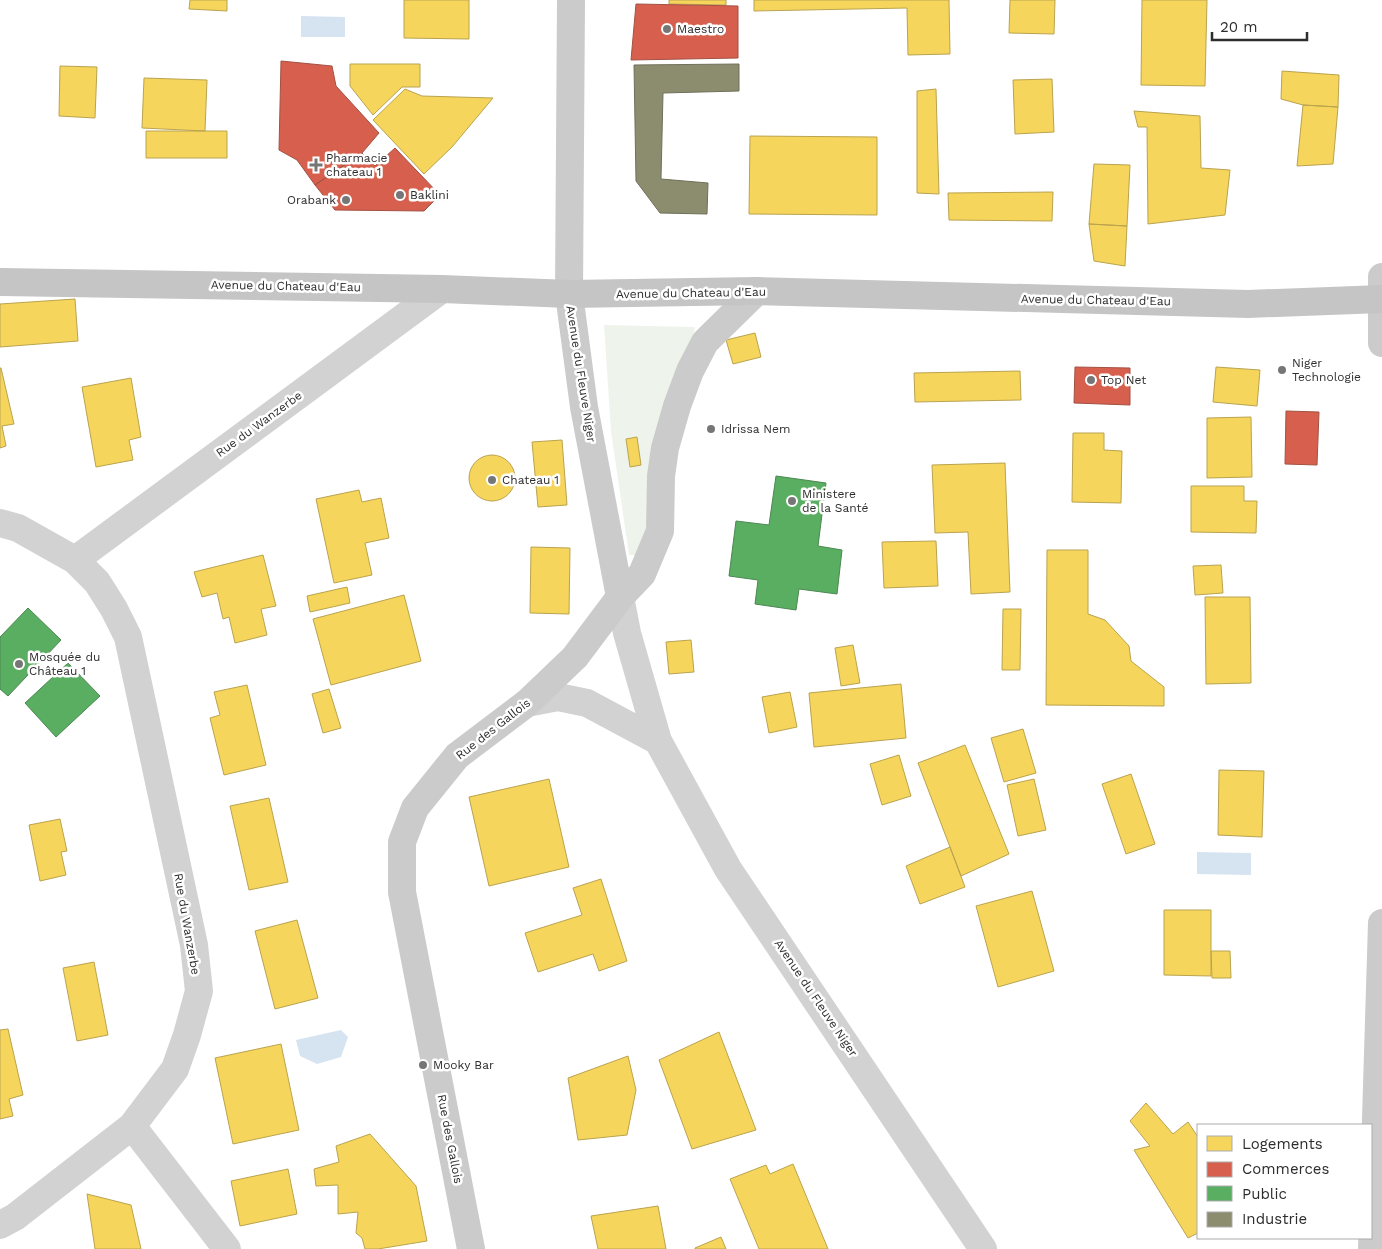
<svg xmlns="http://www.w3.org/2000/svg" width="1382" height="1249" font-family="'Work Sans',sans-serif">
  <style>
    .green { fill: #eef4eb }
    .water { fill: #d6e3f1 }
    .homes { fill: #f6d55c; stroke: #baa34e }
    .shops { fill: #d6604d; stroke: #a35143 }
    .public { fill: #5aae61; stroke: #4c8751 }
    .industry { fill: #8c8c6e; stroke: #70705a }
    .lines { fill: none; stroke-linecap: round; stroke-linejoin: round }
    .street { stroke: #d2d2d2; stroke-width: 28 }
    .secondary { stroke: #cbcbcb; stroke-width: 28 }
    .primary { stroke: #c5c5c5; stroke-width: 28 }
    .poi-dot { fill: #767676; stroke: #fff; stroke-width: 2 }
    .labels { text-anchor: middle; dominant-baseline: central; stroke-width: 5; stroke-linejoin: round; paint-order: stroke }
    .poi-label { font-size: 12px; fill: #2d2d2d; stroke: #fff; text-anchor: start }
    .street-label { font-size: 12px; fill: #2d2d2d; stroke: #fff }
  </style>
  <rect width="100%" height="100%" fill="#fff"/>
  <!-- green -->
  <path class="green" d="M 604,325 L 695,327 L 643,556 L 629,555 L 611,431 Z"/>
  <!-- water -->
  <path class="water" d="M 301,16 L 345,17 L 345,37 L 301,37 Z
    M 1197,852 L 1251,853 L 1251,875 L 1197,874 Z
    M 341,1030 L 348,1037 L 341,1057 L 317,1064 L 300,1056 L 296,1040 Z"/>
  <!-- homes -->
  <path class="homes" d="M 190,0 L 227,0 L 227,11 L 189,9 Z
    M 404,0 L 469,0 L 469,39 L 404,38 Z
    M 669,0 L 726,0 L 726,5 L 669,4 Z
    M 754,0 L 949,0 L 950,54 L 908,55 L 907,8 L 754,11 Z
    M 1010,0 L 1055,0 L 1054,34 L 1009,33 Z
    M 1142,0 L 1207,0 L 1205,86 L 1141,85 Z
    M 350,64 L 420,64 L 420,87 L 402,87 L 373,115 L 350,86 Z
    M 60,66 L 97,67 L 95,118 L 59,116 Z
    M 1282,71 L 1339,75 L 1338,107 L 1303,105 L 1281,99 Z
    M 144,78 L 207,80 L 205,131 L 142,128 Z
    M 1052,79 L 1054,132 L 1015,134 L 1013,80 Z
    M 405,89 L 422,96 L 493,98 L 452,147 L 424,174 L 373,120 Z
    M 936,89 L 939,194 L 917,193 L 917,91 Z
    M 1303,105 L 1338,107 L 1333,164 L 1297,166 Z
    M 1134,111 L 1200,116 L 1201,168 L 1230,170 L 1225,215 L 1148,224 L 1147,127 L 1138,127 Z
    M 146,131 L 227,131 L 227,158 L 146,158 Z
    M 750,136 L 877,137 L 877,215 L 749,214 Z
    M 1094,164 L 1130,165 L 1127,226 L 1089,224 Z
    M 1053,192 L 1052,221 L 949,220 L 948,193 Z
    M 1089,224 L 1127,226 L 1125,266 L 1094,261 Z
    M 75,299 L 78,341 L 0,347 L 0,304 Z
    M 755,333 L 761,357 L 733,364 L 726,340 Z
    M 1216,367 L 1260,370 L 1257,406 L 1213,402 Z
    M 0,368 L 1,368 L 14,424 L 2,426 L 6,446 L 0,448 Z
    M 1020,371 L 1021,400 L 915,402 L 914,373 Z
    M 131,378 L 141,437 L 129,440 L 133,460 L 96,467 L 82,387 Z
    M 1251,417 L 1252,477 L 1207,478 L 1207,418 Z
    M 1073,433 L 1104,433 L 1104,450 L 1122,451 L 1121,503 L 1072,502 Z
    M 637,437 L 641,465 L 630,467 L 626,439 Z
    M 562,440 L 567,505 L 538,507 L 532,442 Z
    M469 478a23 23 0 1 1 46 0a23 23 0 1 1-46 0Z
    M 1005,463 L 1010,592 L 971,594 L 968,532 L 935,533 L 932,465 Z
    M 1191,486 L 1244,486 L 1244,501 L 1257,501 L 1256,533 L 1191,532 Z
    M 359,490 L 362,502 L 381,498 L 389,538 L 365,543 L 372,575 L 334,583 L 316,499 Z
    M 936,541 L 938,586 L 884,588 L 882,542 Z
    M 531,547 L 570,548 L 569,614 L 530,613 Z
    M 1047,550 L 1088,550 L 1088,614 L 1105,620 L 1129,646 L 1131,661 L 1164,687 L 1164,706 L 1046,705 Z
    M 263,555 L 276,606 L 261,609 L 267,635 L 235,643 L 229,617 L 223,619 L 217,593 L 202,597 L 194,572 Z
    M 1221,565 L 1223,593 L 1195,595 L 1193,566 Z
    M 347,587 L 350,603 L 310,612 L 307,596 Z
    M 404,595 L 421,661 L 331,685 L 313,619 Z
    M 1205,597 L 1250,597 L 1251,683 L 1206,684 Z
    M 1003,609 L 1021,609 L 1020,670 L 1002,670 Z
    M 691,640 L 694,672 L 669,674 L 666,642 Z
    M 853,645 L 860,683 L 841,686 L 835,648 Z
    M 901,684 L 906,738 L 814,747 L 809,693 Z
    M 247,685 L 266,765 L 224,775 L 210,718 L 220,715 L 214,692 Z
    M 329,689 L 341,728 L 323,733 L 312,694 Z
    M 790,692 L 797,727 L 769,733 L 762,697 Z
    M 1023,729 L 1036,773 L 1004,782 L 991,738 Z
    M 965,745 L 1009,854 L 961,876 L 918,763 Z
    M 899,755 L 911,796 L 882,805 L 870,764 Z
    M 1219,770 L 1264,771 L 1262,837 L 1218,835 Z
    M 1131,774 L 1155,844 L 1126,854 L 1102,784 Z
    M 549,779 L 569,867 L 489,886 L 469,797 Z
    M 1034,779 L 1046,830 L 1018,836 L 1007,785 Z
    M 269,798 L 288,882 L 249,890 L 230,806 Z
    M 60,819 L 67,851 L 61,852 L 66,875 L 40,881 L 29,825 Z
    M 950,847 L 965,887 L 920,904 L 906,866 Z
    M 601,879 L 627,961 L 599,971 L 593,954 L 538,972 L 525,933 L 582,915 L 573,888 Z
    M 1032,891 L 1054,971 L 998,987 L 976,906 Z
    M 1164,910 L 1211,910 L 1211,976 L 1164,975 Z
    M 297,920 L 318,998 L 275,1009 L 255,931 Z
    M 1211,951 L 1230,951 L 1231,978 L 1212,978 Z
    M 94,962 L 108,1035 L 77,1041 L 63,968 Z
    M 8,1029 L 23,1095 L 9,1099 L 13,1116 L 0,1119 L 0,1030 Z
    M 719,1032 L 756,1130 L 692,1149 L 659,1060 Z
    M 281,1044 L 299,1130 L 233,1144 L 215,1058 Z
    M 628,1056 L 636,1090 L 627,1135 L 578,1140 L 568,1078 Z
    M 1146,1103 L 1173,1134 L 1188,1122 L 1198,1137 L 1198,1233 L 1188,1238 L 1134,1150 L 1150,1146 L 1130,1121 Z
    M 370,1134 L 416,1186 L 427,1241 L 378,1249 L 365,1249 L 362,1238 L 356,1233 L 358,1212 L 338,1214 L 338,1185 L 316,1186 L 314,1169 L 339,1162 L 336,1146 Z
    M 793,1164 L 828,1249 L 759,1249 L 730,1179 L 766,1165 L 770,1174 Z
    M 288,1169 L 297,1214 L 240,1226 L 231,1181 Z
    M 87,1194 L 131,1205 L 141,1249 L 95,1249 Z
    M 658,1206 L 666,1249 L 598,1249 L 591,1216 Z
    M 721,1237 L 726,1249 L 695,1249 L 695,1248 Z"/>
  <!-- shops -->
  <path class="shops" d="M 636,4 L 738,6 L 738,58 L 631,60 Z
    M 281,61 L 332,66 L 336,86 L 379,133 L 362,153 L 315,185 L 297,160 L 279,150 Z
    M 395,148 L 440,195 L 424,211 L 335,210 L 315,185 L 362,153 L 375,166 Z
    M 1075,367 L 1130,368 L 1130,405 L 1074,403 Z
    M 1286,411 L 1319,412 L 1317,465 L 1285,464 Z"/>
  <!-- public -->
  <path class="public" d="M 776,476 L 826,483 L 818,546 L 842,550 L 837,594 L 799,589 L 796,610 L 755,604 L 758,580 L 729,576 L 736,521 L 769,525 Z
    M 28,608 L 61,640 L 8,696 L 0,689 L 0,637 Z
    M 68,663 L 100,696 L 56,737 L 25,703 Z"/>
  <!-- industry -->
  <path class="industry" d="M 739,64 L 739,91 L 663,93 L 661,179 L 708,183 L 707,214 L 660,213 L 636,181 L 634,65 Z"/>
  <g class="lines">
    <!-- street -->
    <path class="street" d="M 0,523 L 18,528 L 75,560 L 97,582 L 114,609 L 128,637 L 194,945 L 199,991 L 187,1035 L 175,1069 L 132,1126 L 15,1217 L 0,1225
      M 75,560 L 442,289
      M 620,597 L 627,633 L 658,741 L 728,869 L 983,1249
      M 527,703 L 558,697 L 587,703 L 658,741
      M 132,1126 L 227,1249"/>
    <!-- secondary -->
    <path class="secondary" d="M 571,0 L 569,294 L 584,407 L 620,597
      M 1382,277 L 1382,343
      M 471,1249 L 402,892 L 402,842 L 415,808 L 457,756 L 527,703 L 575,657 L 620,597 L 642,574 L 660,531 L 661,476 L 665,448 L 677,406 L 690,371 L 705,342 L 757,291
      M 1372,1249 L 1382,923"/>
    <!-- primary -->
    <path class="primary" d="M 0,282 L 442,289 L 569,294 L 757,291 L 1248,304 L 1382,299"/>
  </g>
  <!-- markers -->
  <g class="poi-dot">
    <circle cx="667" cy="29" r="5"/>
    <path d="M313.5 157.5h5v5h5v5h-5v5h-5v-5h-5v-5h5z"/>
    <circle cx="400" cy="195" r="5"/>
    <circle cx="346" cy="200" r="5"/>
    <circle cx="1282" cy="370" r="5"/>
    <circle cx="1091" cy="380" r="5"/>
    <circle cx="711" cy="429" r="5"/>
    <circle cx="492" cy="480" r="5"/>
    <circle cx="792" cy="501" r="5"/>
    <circle cx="19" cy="664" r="5"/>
    <circle cx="423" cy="1065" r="5"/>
  </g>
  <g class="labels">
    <!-- poi labels -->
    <g class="poi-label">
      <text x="677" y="29">Maestro</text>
      <text x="326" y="158">Pharmacie<tspan x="326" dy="14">chateau 1</tspan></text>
      <text x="410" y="195">Baklini</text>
      <text x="336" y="200" text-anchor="end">Orabank</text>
      <text x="1292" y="363">Niger<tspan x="1292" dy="14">Technologie</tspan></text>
      <text x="1101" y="380">Top Net</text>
      <text x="721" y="429">Idrissa Nem</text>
      <text x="502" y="480">Chateau 1</text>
      <text x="802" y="494">Ministere<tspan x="802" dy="14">de la Santé</tspan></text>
      <text x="29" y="657">Mosquée du<tspan x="29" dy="14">Château 1</tspan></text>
      <text x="433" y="1065">Mooky Bar</text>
    </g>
    <!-- street labels -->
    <g class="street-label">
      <text transform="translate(286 286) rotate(1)">Avenue du Chateau d'Eau</text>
      <text transform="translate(691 293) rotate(-1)">Avenue du Chateau d'Eau</text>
      <text transform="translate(1096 300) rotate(1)">Avenue du Chateau d'Eau</text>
      <text transform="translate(581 374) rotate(81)">Avenue du Fleuve Niger</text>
      <text transform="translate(259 424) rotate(-36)">Rue du Wanzerbe</text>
      <text transform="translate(493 729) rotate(-38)">Rue des Gallois</text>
      <text transform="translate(187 924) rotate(80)">Rue du Wanzerbe</text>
      <text transform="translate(816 998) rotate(56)">Avenue du Fleuve Niger</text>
      <text transform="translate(450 1139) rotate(79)">Rue des Gallois</text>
    </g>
  </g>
  <!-- legend -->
  <rect x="1197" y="1124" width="175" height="115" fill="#ffffff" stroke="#ababab"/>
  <rect x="1207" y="1136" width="25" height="15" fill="#f6d55c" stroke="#ababab"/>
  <text x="1242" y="1149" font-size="15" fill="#2d2d2d">Logements</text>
  <rect x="1207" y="1162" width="25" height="15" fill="#d6604d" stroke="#ababab"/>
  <text x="1242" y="1174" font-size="15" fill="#2d2d2d">Commerces</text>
  <rect x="1207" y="1186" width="25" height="15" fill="#5aae61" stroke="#ababab"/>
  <text x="1242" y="1199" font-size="15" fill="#2d2d2d">Public</text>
  <rect x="1207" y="1212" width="25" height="15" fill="#8c8c6e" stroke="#ababab"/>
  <text x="1242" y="1224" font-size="15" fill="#2d2d2d">Industrie</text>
  <!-- scale -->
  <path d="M1212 32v8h95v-8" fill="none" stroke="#2d2d2d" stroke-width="2.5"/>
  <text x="1220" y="32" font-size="15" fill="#2d2d2d" stroke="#ffffff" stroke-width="4" paint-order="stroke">20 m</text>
</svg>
